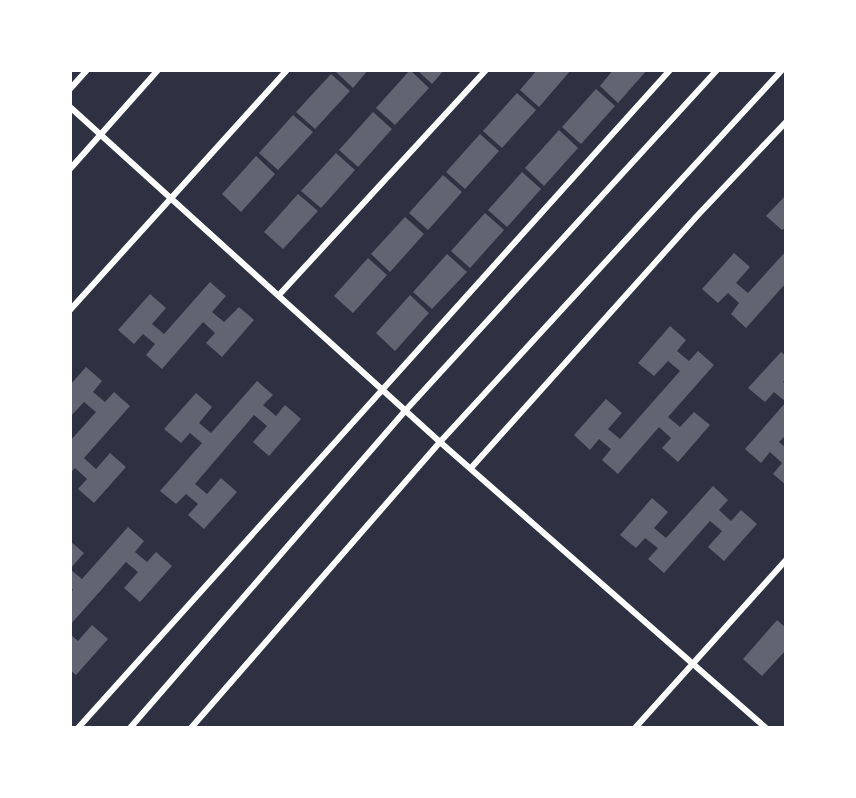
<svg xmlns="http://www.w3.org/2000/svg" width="856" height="798" font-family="'Fira Sans Condensed',sans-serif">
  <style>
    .building { fill: #626471 }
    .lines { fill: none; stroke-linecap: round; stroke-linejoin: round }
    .minor { stroke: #fff; stroke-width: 6 }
  </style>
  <rect width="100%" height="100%" fill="#2d3142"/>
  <!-- building -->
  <path class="building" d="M 334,70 L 368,70 L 353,88 Z
    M 410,70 L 429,88 L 395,125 L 376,108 Z
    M 417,70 L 444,70 L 432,84 Z
    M 571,70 L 539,107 L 520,90 L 537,70 Z
    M 613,70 L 647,70 L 618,103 L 600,86 Z
    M 331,74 L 350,91 L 315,129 L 296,112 Z
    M 596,89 L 615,106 L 581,144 L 562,127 Z
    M 517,93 L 536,110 L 502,148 L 483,131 Z
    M 373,112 L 392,129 L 358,167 L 339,150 Z
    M 293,115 L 313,132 L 278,170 L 259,153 Z
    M 559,130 L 578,148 L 544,186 L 525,168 Z
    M 480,134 L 499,151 L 465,189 L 446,172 Z
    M 336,153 L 355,170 L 321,208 L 301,191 Z
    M 256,156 L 275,174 L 241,212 L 222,194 Z
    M 522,172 L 541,189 L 507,227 L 488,210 Z
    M 443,175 L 462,192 L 428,230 L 409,213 Z
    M 298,194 L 318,211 L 283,249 L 264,232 Z
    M 786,195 L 786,227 L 782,230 L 766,216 Z
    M 485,213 L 504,230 L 470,268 L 451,251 Z
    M 405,217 L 424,234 L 390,272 L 371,254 Z
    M 786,251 L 786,283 L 746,328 L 731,314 L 739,303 L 728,293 L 718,303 L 702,289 L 734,253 L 750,267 L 736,283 L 748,293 Z
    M 447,254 L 467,272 L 432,309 L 413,292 Z
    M 368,258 L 387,275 L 353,313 L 334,296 Z
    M 210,282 L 226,296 L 212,312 L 224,322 L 239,307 L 254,320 L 222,357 L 206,343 L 215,333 L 203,322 L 162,369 L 146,355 L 155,344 L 143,334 L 134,344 L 118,330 L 150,294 L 166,308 L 152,324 L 164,334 Z
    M 410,295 L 429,313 L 395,351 L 376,333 Z
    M 670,326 L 686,340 L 677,351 L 689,361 L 698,351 L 714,365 L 668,417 L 680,427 L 694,412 L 710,425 L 678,462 L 662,448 L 671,438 L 659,427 L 618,474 L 602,460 L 611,449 L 599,439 L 590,450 L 574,435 L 606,399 L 622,413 L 608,429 L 620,439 L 680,371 L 668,361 L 654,376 L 638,363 Z
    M 781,352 L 786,356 L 786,378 L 783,382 L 786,384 L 786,402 L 774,392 L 765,402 L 748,388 Z
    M 86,367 L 102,381 L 93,392 L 105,402 L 114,392 L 130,406 L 84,458 L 96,469 L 110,453 L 126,467 L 94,503 L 78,489 L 87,479 L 75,468 L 70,473 L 70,441 L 96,412 L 84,402 L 70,417 L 70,385 Z
    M 257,381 L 273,395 L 263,405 L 276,416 L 285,405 L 301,419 L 269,456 L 253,442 L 267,426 L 254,415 L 195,484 L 207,494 L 221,478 L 237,492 L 204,529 L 188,515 L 198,504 L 186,494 L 176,504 L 160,491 L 202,443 L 190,433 L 181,443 L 164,429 L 196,393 L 212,407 L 199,423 L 211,433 Z
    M 786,402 L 786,435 L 779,442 L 786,448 L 786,485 L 773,474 L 782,463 L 770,452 L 761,463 L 745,449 Z
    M 713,486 L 728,500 L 719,510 L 731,521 L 741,510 L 757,524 L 724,561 L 708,547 L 722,531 L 710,521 L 664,573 L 648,559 L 658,548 L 645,538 L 636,548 L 620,535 L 652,498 L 668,512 L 654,528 L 666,538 Z
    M 128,527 L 144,541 L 135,552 L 147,562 L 156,552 L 172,566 L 140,602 L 124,588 L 138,572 L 126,562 L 70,625 L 70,593 L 73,590 L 70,587 L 70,569 L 82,579 Z
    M 70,541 L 84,553 L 70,569 Z
    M 777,620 L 786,628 L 786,650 L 762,676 L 743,659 Z
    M 92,625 L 108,639 L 76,675 L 70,670 L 70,634 L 78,641 Z"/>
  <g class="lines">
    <!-- minor -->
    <path class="minor" d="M 70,89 L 87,70
      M 70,107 L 440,442 L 766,728
      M 70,169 L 158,70
      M 279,295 L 486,70
      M 70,310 L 287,70
      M 471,468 L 697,216 L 786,122
      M 78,728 L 670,70
      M 130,728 L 405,411 L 717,70
      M 191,728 L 440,442 L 782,70
      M 635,728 L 786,560"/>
  </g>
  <!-- border -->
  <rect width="856" height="798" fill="none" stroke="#ffffff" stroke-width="144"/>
</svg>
